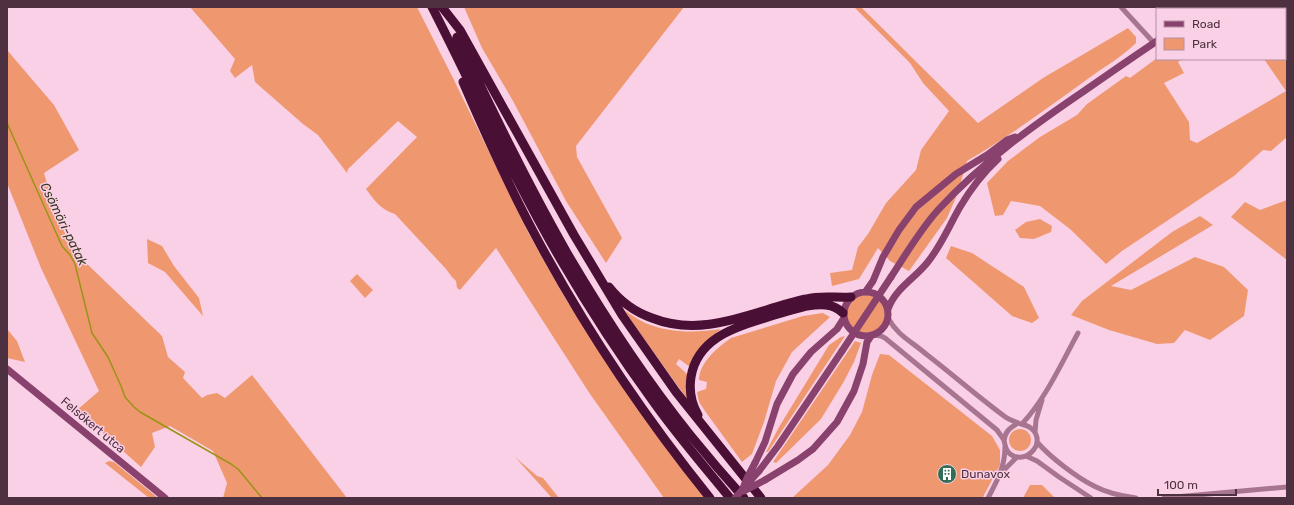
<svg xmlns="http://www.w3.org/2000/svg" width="1294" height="505" font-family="Rubik,sans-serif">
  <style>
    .green { fill: #ef9870 }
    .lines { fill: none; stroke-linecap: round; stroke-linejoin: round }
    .stream { stroke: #9b9316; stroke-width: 1.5 }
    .street { stroke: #a87591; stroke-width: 5 }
    .secondary { stroke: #89416d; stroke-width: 7 }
    .highway { stroke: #4a0f35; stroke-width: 9 }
    .secondary-bridge { stroke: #89416d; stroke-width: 7 }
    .labels { text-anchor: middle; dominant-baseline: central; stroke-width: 3; stroke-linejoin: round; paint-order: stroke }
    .street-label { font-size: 12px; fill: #4d3140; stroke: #fad0e6 }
    .poi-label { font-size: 12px; fill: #4d3140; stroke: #fad0e6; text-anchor: start }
    .water-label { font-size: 13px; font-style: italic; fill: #3a3820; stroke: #fad0e6 }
  </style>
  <rect width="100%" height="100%" fill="#fad0e6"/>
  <!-- green -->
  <path class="green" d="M 190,7 L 417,7 L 454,80 L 529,234 L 565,298 L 637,409 L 705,498 L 664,498 L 590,394 L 496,248 L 460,290 L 457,288 L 456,281 L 452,277 L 446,269 L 395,214 C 381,210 374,200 366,189 L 417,137 L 398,121 L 348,169 L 347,173 L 318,135 L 303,124 L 255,82 L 252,65 L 235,78 L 230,71 L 235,59 Z
    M 464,7 L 684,7 L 576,146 L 577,157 L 622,238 L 606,263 L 566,201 L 513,101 L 482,48 Z
    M 854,7 L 861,7 L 978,123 L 1043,78 L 1128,28 L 1136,37 L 1136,43 C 1122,57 1104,67 1089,78 C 1049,107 1010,136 967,161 L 957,195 L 947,218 L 909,271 L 890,261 L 878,248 L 859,279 L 832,286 L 830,273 L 852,270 L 858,247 L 868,234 L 886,203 L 916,170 L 921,150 L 949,111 L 923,83 L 910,63 Z
    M 7,50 L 54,105 L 79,150 L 44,173 L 56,214 L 70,244 L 84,261 L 162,336 L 168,357 L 185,372 L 183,378 L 202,398 L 207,395 L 217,393 L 225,398 L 252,375 L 347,498 L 223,498 L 227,483 L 213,451 L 170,426 L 152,433 L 155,447 L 141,467 L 77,410 L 99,391 L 41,268 L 7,183 Z
    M 1285,55 L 1287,57 L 1287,137 L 1271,151 L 1263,150 L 1234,176 L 1122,251 L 1106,264 L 1070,229 L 1040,206 L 1011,201 L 1003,215 L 995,216 L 987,183 L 1008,161 L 1040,137 L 1077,115 L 1087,104 L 1126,76 L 1130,78 L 1157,58 L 1157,59 L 1182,59 L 1178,62 L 1184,73 L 1164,83 L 1189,122 L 1190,140 L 1197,143 L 1286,91 L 1264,59 L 1285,59 Z
    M 1287,200 L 1287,260 L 1231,217 L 1245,202 L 1260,210 Z
    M 1200,216 L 1213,225 L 1111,286 L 1131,290 L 1195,257 L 1224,267 L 1248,290 L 1244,316 L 1210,340 L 1185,330 L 1174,343 L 1157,344 L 1109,330 L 1071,315 L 1082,301 L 1172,232 Z
    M 1040,219 L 1052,226 L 1051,232 L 1034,239 L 1020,238 L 1015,230 L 1026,222 Z
    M 147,239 L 162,246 L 174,266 L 199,298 L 203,316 L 165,272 L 148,263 Z
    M 951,246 L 972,253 L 1024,287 L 1039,318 L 1032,323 L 1012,316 L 946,258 Z
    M 357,274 L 373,290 L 365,298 L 350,281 Z
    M847 314a19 19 0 1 1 38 0a19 19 0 1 1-38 0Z
    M 623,309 C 630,314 637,319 645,323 C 670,333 695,333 721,329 L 704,343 L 690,367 L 679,359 L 676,364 L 687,374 L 687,399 Z
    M 823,313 L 830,317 L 792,352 L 776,381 L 764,422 L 752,454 L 742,462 L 705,411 L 699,402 L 697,392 L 706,389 L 707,382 L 699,380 C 699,363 718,347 731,338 L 803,316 Z
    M 7,329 L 17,341 L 25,362 L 7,358 Z
    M 845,336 L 768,452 L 766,452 L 779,427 L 829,345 L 841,337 Z
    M 855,341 L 861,343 L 854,362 L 843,383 L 821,419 L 776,463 L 773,462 Z
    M 880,354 L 889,355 L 992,436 L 1000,450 L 1000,465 L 984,495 L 983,498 L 792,498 L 828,465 L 850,435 L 862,412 L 872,375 Z
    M1009 440a11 11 0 1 1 22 0a11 11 0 1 1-22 0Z
    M 515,457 L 537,476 L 543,478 L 559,498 L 552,498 Z
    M 109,461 L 114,462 L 158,498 L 149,498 L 105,463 Z
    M 1030,485 L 1042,485 L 1055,498 L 1023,498 Z"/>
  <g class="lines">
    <!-- stream -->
    <path class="stream" d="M 7,123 L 62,246 L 70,255 L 75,264 L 92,333 L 108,357 L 121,386 L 125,397 L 134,407 L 140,412 L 231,464 L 238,469 L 262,498"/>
    <!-- street -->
    <path class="street" d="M 1121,7 L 1154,43
      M 874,335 L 881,336 L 885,338 L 997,430 C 999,433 1002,437 1004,440 C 1005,445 1005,448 1008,452 C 1023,468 1048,444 1032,429 C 1028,425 1023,425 1018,423 C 1013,421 1008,419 1004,416 C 977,396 952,374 926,354 C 911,341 898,336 888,318
      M 1022,424 C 1046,398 1061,364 1078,333
      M 1035,432 L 1036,420 L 1042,400
      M 1004,441 C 1005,431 1010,428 1018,423
      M 1037,442 C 1050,457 1076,477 1094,486 C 1107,493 1121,496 1136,498
      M 1026,456 L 1037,461 L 1059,477 L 1091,498
      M 1001,473 L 1017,457
      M 988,498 C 997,481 1005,467 1005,447
      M 1164,498 L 1287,487"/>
    <!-- secondary -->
    <path class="secondary" d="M 1241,7 L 1243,9
      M 1208,9 L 1211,7
      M 1285,52 L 1287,54
      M 891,277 C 906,254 920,230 938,210 C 982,162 1034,125 1087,89 C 1110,73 1133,57 1157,41
      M 866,291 L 873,281 L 883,257 L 899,230 L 916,207 L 956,174 L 987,155 L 1007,140 L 1015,137
      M844 314a22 22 0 1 1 44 0a22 22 0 1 1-44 0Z
      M 888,309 C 895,289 914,279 927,263 C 941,246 949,226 960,207 C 970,190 983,173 998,159
      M 7,369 L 165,498
      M 755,463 L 765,442 L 777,404 L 793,374 L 811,352 L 837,329 L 844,318
      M 759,471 L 778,446 L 842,351
      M 765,480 L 798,460 L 813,449 L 837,422 L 854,391 L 863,364 L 867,342 L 871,336"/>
    <!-- highway -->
    <path class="highway" d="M 432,7 C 475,91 513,178 561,260 C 589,308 620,356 653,401 C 677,435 704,466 730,498
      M 442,7 L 460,30 L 574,235 L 622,315 L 676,392 L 761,498
      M 457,37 C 492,110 527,183 567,253 C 604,316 645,379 691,436 C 708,457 726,478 744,498
      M 463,82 C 485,133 508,184 534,233 C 584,327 643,415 710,498
      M 609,287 C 620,301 635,312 652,318 C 705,339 755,310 806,299 C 821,295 836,298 851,297
      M 698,415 C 691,403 689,390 691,377 C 697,340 732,328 762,319 C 777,314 792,310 807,306 C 820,304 833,303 843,313"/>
    <!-- secondary-bridge -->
    <path class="secondary-bridge" d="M 842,351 L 891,277
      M 743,488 L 747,478 L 755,463
      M 744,491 L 765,480
      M 735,498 L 759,471"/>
  </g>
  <!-- icons -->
  <defs>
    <symbol id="building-disc" viewBox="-11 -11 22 22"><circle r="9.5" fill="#336d55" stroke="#fad0e6"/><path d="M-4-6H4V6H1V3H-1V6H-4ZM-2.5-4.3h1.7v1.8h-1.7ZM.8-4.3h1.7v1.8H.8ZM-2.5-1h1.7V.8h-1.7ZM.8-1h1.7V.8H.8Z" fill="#fff"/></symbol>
  </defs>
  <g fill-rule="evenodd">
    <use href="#building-disc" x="936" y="463" width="22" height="22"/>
  </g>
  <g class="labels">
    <!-- street labels -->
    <g class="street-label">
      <text transform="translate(93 425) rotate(40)">Felsőkert utca</text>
    </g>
    <!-- poi labels -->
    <g class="poi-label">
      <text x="961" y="474">Dunavox</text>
    </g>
    <!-- water labels -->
    <g class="water-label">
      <text transform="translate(64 224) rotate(64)">Csömöri-patak</text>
    </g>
  </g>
  <!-- border -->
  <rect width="1294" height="505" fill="none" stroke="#4d3140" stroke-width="16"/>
  <!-- legend -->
  <rect x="1156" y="8" width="130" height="52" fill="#fad0e6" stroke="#b590a4"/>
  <rect x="1164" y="21" width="20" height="6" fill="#89416d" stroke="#b590a4"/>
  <text x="1192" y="28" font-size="12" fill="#4d3140">Road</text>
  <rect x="1164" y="38" width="20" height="12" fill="#ef9870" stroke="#b590a4"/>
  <text x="1192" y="48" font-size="12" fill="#4d3140">Park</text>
  <!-- scale -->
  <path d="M1158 489v6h78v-6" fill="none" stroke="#4d3140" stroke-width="2"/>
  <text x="1164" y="489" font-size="12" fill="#4d3140" stroke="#fad0e6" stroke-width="3" paint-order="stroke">100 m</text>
</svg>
